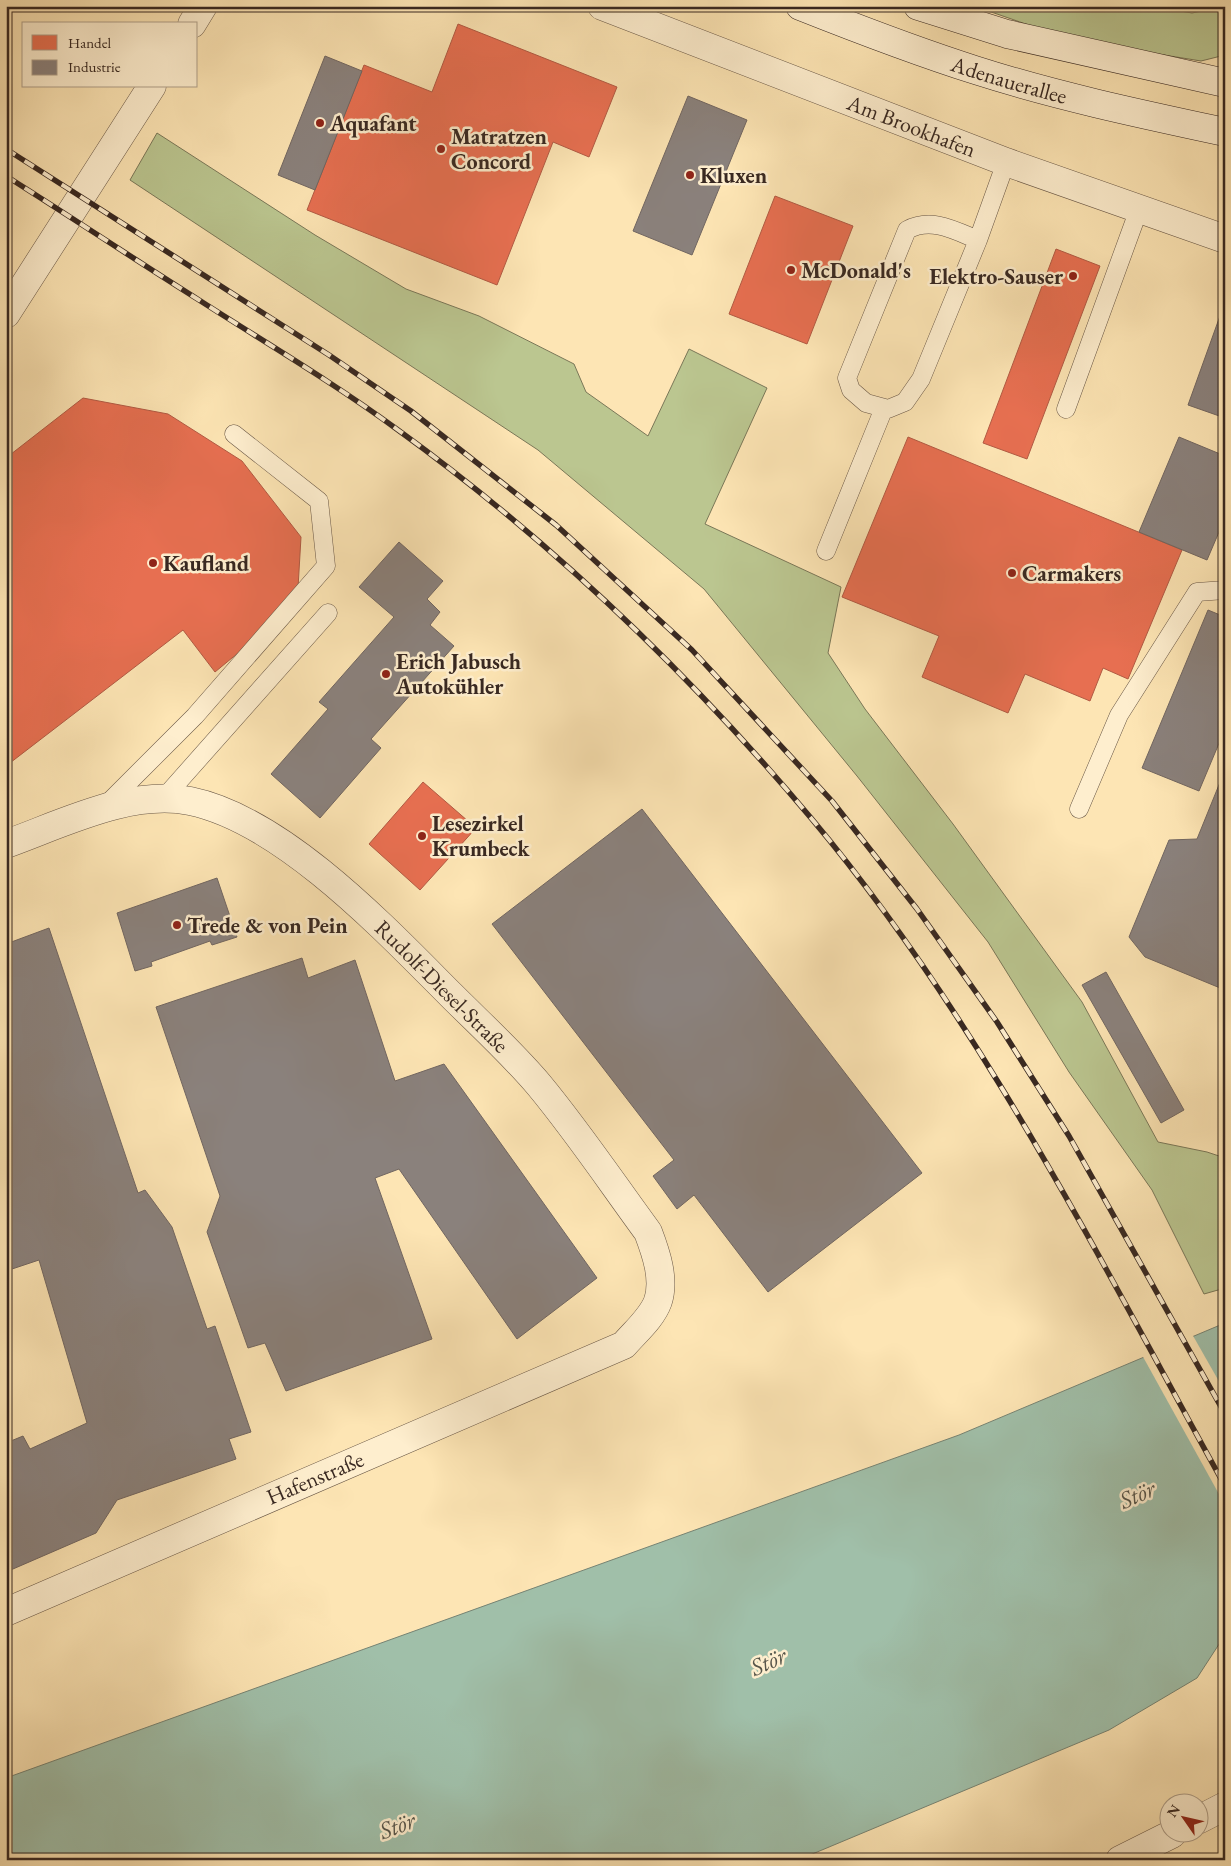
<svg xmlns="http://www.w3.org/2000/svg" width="1231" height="1866" font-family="'EB Garamond',serif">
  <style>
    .green { fill: #bbc690; stroke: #7a7758 }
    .water { fill: #a0bfa9; stroke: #768373 }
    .pier { fill: #fde5b4 }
    .shops { fill: #e76f51; stroke: #b25a43 }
    .industry { fill: #8a817c; stroke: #716661 }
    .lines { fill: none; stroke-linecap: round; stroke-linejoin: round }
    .service-casing { stroke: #695746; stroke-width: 19 }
    .minor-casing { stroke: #695746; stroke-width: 29 }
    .tertiary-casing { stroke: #695746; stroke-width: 29 }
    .secondary-casing { stroke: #382821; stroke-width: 29 }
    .service { stroke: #feeece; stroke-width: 18 }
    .minor { stroke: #feeece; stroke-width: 28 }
    .tertiary { stroke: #feeece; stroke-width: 28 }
    .secondary { stroke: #feeece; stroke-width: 28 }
    .rail-casing { stroke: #382821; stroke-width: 5.5 }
    .rail { stroke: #feeece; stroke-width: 4; stroke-dasharray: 11; stroke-linecap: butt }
    .poi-dot { fill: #8f2418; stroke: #feeece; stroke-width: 2 }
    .labels { text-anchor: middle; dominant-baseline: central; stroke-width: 5; stroke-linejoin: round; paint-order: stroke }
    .street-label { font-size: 22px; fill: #382821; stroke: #feeece }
    .poi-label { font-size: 22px; font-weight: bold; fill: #382821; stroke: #feeece; text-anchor: start }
    .water-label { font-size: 24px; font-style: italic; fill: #57554a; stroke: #feeece }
  </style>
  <rect width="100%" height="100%" fill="#fde5b4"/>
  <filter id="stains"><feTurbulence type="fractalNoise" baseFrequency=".004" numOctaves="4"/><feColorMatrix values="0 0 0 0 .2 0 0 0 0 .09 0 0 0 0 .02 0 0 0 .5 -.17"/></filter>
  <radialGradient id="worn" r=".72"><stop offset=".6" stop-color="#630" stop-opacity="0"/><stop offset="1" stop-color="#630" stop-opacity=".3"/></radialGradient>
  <!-- green -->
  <path class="green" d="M 974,6 L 1152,6 L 1192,13 L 1225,6 L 1225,55 L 1201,61 L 1127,49 L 1043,30 Z
    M 157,133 L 315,235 L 406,289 L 479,316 L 574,364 L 586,392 L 648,436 L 689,349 L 767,388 L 705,524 L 841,587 L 828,653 L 865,709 L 953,824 L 1082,1002 L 1158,1142 L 1207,1152 L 1225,1158 L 1225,1288 L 1204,1294 L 1152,1190 L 1069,1072 L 988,942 L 857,776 L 704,589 L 538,450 L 130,180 Z"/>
  <!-- water -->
  <path class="water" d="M 1225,1323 L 1225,1635 L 1197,1678 L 1109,1730 L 798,1860 L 6,1860 L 6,1778 L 959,1435 Z"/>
  <!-- pier -->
  <path class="pier" d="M 1192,1334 L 1225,1392 L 1225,1505 L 1142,1355 Z"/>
  <!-- shops -->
  <path class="shops" d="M 458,24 L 617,87 L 589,157 L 553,142 L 497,285 L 307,210 L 364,65 L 432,92 Z
    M 775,196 L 853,226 L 807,344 L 729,314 Z
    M 1056,249 L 1100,266 L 1027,459 L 983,443 Z
    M 83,398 L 168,414 L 242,461 L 301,537 L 298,588 L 244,648 L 215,672 L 183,630 L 6,766 L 6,458 Z
    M 908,437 L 1182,550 L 1128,679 L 1103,668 L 1090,701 L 1025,674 L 1008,713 L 922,677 L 939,636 L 842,597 Z
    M 423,782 L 476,828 L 420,890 L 369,844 Z"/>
  <!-- industry -->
  <path class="industry" d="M 325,56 L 362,71 L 315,190 L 278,175 Z
    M 688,96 L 747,120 L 692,255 L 633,231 Z
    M 1225,302 L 1225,418 L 1188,405 Z
    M 1179,437 L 1225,456 L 1225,518 L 1207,560 L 1139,532 Z
    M 399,542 L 443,581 L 427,599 L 440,612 L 430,625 L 454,646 L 371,739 L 381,748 L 320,818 L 271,774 L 328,709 L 319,702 L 394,617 L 359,587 Z
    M 1208,610 L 1225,617 L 1225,729 L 1199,791 L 1142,768 Z
    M 1225,770 L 1225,990 L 1145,957 L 1129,937 L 1169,840 L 1197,839 Z
    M 642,809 L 922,1173 L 768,1292 L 694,1195 L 677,1209 L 653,1176 L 674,1160 L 492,924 Z
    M 217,878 L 237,937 L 212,945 L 210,941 L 151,962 L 152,966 L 135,971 L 117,913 Z
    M 49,928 L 138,1193 L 145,1190 L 172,1227 L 207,1329 L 215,1326 L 251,1432 L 229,1439 L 236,1459 L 117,1500 L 96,1533 L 6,1572 L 6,1443 L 23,1436 L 30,1449 L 87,1423 L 39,1260 L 6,1271 L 6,944 Z
    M 302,958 L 308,978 L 355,960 L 395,1081 L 444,1064 L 597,1278 L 517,1339 L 399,1169 L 375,1178 L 432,1339 L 286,1391 L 265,1343 L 248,1348 L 207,1232 L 220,1196 L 156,1007 Z
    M 1106,972 L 1184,1110 L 1161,1123 L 1082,985 Z"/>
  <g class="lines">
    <defs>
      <path id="service" d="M 978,240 C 954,230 931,217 907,230 L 847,378 L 851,390 L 866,403 L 888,409 L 905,402 L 921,379 L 978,240 L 1006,162
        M 1066,409 L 1139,209
        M 826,551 L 884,408
        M 163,799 L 328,613
        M 104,807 L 195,716 L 326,566 L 319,501 L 234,434
        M 1079,809 L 1119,715 L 1197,592 L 1225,590"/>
      <g id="minor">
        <path id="s1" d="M 602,6 L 1006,162 L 1225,239"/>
        <path id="s2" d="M 6,844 C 62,824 130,789 190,801 C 283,820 386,930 451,995 C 481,1025 512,1053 539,1085 C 578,1132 612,1183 648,1232 C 656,1253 665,1279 658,1301 C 652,1318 635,1332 624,1345 L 6,1612"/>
        <path d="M 1198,1820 L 1225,1806"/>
        <path d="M 1120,1860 L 1172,1834"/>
      </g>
      <path id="tertiary" d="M 192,24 L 203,6
        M 6,314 L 152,86"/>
      <g id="secondary">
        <path id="s3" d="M 800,6 C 858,29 915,51 975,70 C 1056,96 1141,114 1225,132"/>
        <path d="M 918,6 L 1007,34 L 1225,83"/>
      </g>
    </defs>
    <!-- service casing -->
    <use href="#service" class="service-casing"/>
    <!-- minor casing -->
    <use href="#minor" class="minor-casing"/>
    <!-- tertiary casing -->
    <use href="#tertiary" class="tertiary-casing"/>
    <!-- secondary casing -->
    <use href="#secondary" class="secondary-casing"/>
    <!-- service -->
    <use href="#service" class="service"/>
    <!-- minor -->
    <use href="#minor" class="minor"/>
    <!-- tertiary -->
    <use href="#tertiary" class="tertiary"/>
    <!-- secondary -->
    <use href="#secondary" class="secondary"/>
    <defs>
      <path id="rail" d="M 6,149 L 329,355 L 411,411 L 556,525 L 692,650 L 832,801 L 917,909 L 997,1022 L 1069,1136 L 1225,1414
        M 6,176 C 71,217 134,259 199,300 C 266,343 334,383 398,430 C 551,541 689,673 811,818 C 980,1019 1098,1257 1225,1486"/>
    </defs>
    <!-- rail casing -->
    <use href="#rail" class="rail-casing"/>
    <!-- rail -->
    <use href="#rail" class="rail"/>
  </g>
  <!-- markers -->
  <g class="poi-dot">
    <circle cx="320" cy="123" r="5"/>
    <circle cx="441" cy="149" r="5"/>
    <circle cx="690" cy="175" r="5"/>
    <circle cx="791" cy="270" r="5"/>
    <circle cx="1073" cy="276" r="5"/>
    <circle cx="153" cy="563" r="5"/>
    <circle cx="1012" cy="573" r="5"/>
    <circle cx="386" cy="674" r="5"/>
    <circle cx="422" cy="836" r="5"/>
    <circle cx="177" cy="925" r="5"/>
  </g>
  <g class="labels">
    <!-- street labels -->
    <g class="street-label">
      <text stroke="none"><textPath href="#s3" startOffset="222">Adenauerallee</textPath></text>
      <text stroke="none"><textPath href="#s1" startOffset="332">Am Brookhafen</textPath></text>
      <text stroke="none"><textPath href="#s2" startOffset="508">Rudolf-Diesel-Straße</textPath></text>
      <text transform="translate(315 1478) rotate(-23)">Hafenstraße</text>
    </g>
    <!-- poi labels -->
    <g class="poi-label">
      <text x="330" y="123">Aquafant</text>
      <text x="451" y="136">Matratzen<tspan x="451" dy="25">Concord</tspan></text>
      <text x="700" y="175">Kluxen</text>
      <text x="801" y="270">McDonald's</text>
      <text x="1063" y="276" text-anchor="end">Elektro-Sauser</text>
      <text x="163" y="563">Kaufland</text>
      <text x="1022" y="573">Carmakers</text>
      <text x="396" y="661">Erich Jabusch<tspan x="396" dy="25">Autokühler</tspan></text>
      <text x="432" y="823">Lesezirkel<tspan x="432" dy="25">Krumbeck</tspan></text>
      <text x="187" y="925">Trede &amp; von Pein</text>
    </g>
    <!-- water labels -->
    <g class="water-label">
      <text transform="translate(1137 1494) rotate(-24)">Stör</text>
      <text transform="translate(768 1661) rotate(-24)">Stör</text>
      <text transform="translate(397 1825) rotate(-21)">Stör</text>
    </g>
  </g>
  <!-- margin -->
  <rect width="1231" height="1866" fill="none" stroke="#fde5b4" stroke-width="25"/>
  <rect x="8" y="8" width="1216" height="1851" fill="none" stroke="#382821" stroke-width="2.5"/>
  <rect x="12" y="12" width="1206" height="1841" fill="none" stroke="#382821"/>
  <!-- legend -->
  <rect x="22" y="22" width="175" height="65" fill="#feeece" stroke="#af9f89"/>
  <rect x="32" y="35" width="25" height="15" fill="#e76f51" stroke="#af9f89"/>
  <text x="68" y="48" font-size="15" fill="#382821">Handel</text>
  <rect x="32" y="60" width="25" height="15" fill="#8a817c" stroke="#af9f89"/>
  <text x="68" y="72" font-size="15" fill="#382821">Industrie</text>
  <!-- north arrow -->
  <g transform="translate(1184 1818) rotate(304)"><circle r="24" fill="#feeece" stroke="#af9f89"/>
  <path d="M0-4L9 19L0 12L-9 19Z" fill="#8f2418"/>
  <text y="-8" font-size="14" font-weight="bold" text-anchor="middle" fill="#382821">N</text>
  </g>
  <rect width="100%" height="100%" filter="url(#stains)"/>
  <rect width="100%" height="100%" fill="url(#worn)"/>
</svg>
